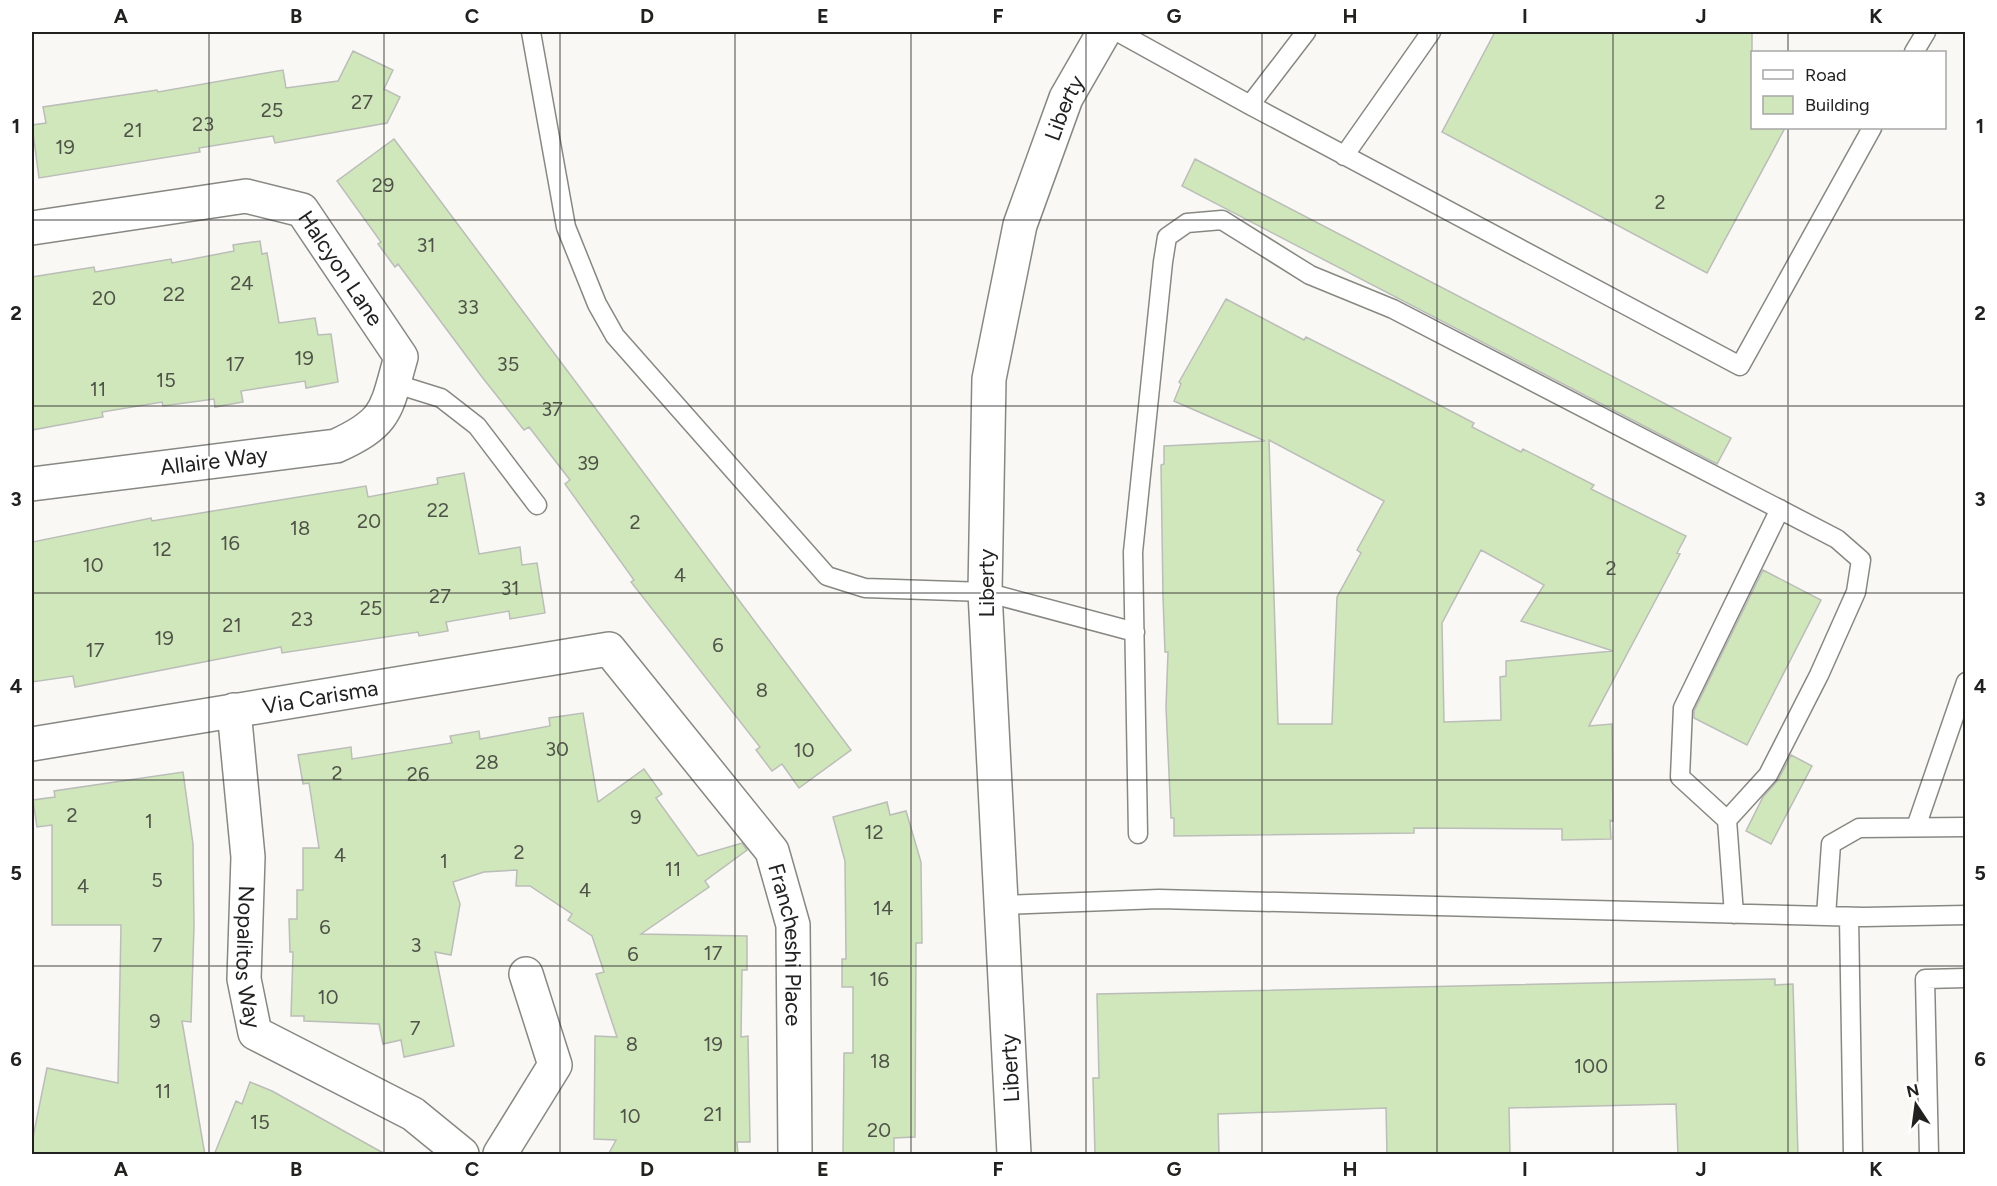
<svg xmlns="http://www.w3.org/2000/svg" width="1997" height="1186" font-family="Figtree,sans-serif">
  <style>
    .building { fill: #d0e6bb; stroke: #bbbdb9; stroke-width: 1.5; fill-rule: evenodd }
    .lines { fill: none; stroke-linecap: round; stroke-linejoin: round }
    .service-casing { stroke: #888883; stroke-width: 21 }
    .minor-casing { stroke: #888883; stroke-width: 36 }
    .service { stroke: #fff; stroke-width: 18 }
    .minor { stroke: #fff; stroke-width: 33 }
    .grid { fill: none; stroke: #222120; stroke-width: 1.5; stroke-opacity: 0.55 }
    .labels { text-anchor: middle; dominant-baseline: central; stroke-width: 4.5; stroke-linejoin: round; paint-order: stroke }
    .number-label { font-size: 20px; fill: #4e5247 }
    .street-label { font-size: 22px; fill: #222120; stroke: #fff }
    .neatline { fill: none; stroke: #222120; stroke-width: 2 }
    .grid-label { font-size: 20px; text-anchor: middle; font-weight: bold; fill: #222120 }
  </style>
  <rect width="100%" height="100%" fill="#f9f8f4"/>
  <!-- building -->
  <path class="building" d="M 1495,32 L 1752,32 L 1752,128 L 1785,128 L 1707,273 L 1442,132 Z
    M 353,51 L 393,70 L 384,89 L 400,97 L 387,123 L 275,143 L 273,136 L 199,148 L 200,152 L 39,178 L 32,125 L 46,123 L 43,107 L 157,90 L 158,92 L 283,70 L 286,88 L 338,81 Z
    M 394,139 L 851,750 L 799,788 L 782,764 L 772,771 L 756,750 L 760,747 L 631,582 L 634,580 L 565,484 L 570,480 L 529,427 L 524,430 L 482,377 L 398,264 L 395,267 L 378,244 L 381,242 L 337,181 Z
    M 1195,159 L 1731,438 L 1717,464 L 1182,186 Z
    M 260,241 L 262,254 L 267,253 L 279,323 L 315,318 L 318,335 L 331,334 L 338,382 L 306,388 L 305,381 L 241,391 L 243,402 L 215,407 L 214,399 L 163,406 L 162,402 L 102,412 L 103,417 L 32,430 L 32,277 L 94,267 L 95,272 L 171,259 L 172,263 L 234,251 L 233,245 Z
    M 1226,299 L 1304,340 L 1306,337 L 1393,381 L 1474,423 L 1472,427 L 1521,452 L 1523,449 L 1594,485 L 1591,489 L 1686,536 L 1677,553 L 1680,554 L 1589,726 L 1612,724 L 1613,821 L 1610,820 L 1611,839 L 1562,840 L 1562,829 L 1414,828 L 1414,833 L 1174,836 L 1174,818 L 1171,818 L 1166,707 L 1168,652 L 1165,652 L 1163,597 L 1161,465 L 1164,464 L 1164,446 L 1265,441 L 1174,401 L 1181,384 L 1179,382 ZM 1269,440 L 1384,501 L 1357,550 L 1361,553 L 1337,597 L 1332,724 L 1278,724 ZM 1481,550 L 1544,585 L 1521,621 L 1613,651 L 1506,661 L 1506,676 L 1500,677 L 1501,720 L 1444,722 L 1442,623 Z
    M 464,473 L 479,554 L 520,547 L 522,565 L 537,563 L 545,613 L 510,619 L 509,611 L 446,622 L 448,631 L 419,636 L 418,632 L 282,653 L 281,647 L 75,687 L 73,676 L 32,682 L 32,542 L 151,518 L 152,521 L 366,486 L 368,497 L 438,484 L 437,478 Z
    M 1763,570 L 1821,600 L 1747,745 L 1694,718 L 1694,711 Z
    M 583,713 L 598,802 L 644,769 L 662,794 L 656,798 L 698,856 L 742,843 L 747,850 L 705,881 L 709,887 L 641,934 L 747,936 L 747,970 L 742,970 L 741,1037 L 748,1036 L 750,1142 L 737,1142 L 738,1155 L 608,1155 L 616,1140 L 594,1139 L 595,1036 L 617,1037 L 596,974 L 604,972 L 592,936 L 568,920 L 572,914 L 530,886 L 516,886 L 517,870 L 484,872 L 453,882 L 460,904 L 451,955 L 435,952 L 454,1046 L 404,1057 L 401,1040 L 383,1044 L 379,1024 L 304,1021 L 304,1016 L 291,1016 L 293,952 L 290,952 L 289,919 L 297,919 L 297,890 L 303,890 L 303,848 L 319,848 L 309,783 L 303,784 L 298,755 L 351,747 L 352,759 L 452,743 L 450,736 L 479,731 L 480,739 L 550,726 L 549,718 Z
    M 1791,755 L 1812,766 L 1771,844 L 1746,831 L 1763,797 L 1778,780 Z
    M 183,772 L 193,844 L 194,926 L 191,1022 L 182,1021 L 205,1155 L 32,1155 L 32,1142 L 47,1068 L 118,1083 L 121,925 L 52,925 L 52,825 L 37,827 L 33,800 L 55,797 L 54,791 Z
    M 887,802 L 890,815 L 906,811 L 921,862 L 922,943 L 916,943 L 915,1137 L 894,1138 L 894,1155 L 843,1155 L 844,1053 L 853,1053 L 853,987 L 842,987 L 842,959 L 846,959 L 845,861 L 833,817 Z
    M 1775,979 L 1775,985 L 1793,984 L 1798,1155 L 1678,1155 L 1676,1104 L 1509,1108 L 1510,1155 L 1387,1155 L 1386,1108 L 1218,1114 L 1219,1155 L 1095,1155 L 1093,1078 L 1099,1078 L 1097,994 Z
    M 250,1082 L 272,1091 L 387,1155 L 214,1155 L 236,1101 L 242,1104 Z"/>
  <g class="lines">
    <defs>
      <path id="service" d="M 531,32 L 566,227 L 597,304 L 615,336 L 827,576 L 865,588 L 985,592 L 1135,632
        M 1118,32 L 1250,105 L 1740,366 L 1872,128
        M 1914,52 L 1926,32
        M 1250,105 L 1306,32
        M 1344,156 L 1431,32
        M 393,383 L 441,398 L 477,426 L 537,505
        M 1727,820 L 1680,777 L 1683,708 L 1780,509
        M 1916,827 L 1966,682
        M 1138,834 L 1133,552 L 1163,262 L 1167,237 L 1187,223 L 1222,220 L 1310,275 L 1393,309 L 1837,539 L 1861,560 L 1856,592 L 1819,675 L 1768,775 L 1727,820 L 1734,914
        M 1000,905 L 1159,899 L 1864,917 L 1966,915
        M 1826,916 L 1831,844 L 1859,828 L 1966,827
        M 1849,917 L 1853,1154
        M 1929,1154 L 1925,979 L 1966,978"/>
      <g id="minor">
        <path id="s1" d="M 32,228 L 246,196 L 302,210 L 401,357 C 386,409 389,422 336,446 L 32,484"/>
        <path id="s2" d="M 234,710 L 248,857 L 244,979 L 255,1033 L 413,1114 L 462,1154"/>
        <path id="s3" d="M 32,744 L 609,649 L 772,851 L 793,925 L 795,1154"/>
        <path d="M 500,1154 L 555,1065 L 526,974"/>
        <path id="s4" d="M 1014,1154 L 985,592 L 989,379 L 1020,225 L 1066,98 L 1104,32"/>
      </g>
    </defs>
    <!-- service casing -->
    <use href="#service" class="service-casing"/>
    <!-- minor casing -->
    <use href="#minor" class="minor-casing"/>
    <!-- service -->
    <use href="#service" class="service"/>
    <!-- minor -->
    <use href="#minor" class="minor"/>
  </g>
  <!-- grid -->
  <path class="grid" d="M 209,32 L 209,1154M 384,32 L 384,1154M 560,32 L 560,1154M 735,32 L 735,1154M 911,32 L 911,1154M 1086,32 L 1086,1154M 1262,32 L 1262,1154M 1437,32 L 1437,1154M 1613,32 L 1613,1154M 1788,32 L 1788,52M 1788,128 L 1788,1154M 32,220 L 1966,220M 32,406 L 1966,406M 32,593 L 1966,593M 32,780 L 1966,780M 32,966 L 1966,966"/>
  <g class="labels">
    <!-- number labels -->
    <g class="number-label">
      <text x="362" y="102">27</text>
      <text x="272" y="110">25</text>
      <text x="203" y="124">23</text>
      <text x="133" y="130">21</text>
      <text x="65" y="147">19</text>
      <text x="383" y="185">29</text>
      <text x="1660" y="202">2</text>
      <text x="426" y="245">31</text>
      <text x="242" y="283">24</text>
      <text x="174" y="294">22</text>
      <text x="104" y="298">20</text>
      <text x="468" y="307">33</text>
      <text x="304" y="358">19</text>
      <text x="235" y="364">17</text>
      <text x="508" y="364">35</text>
      <text x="166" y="380">15</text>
      <text x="98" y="389">11</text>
      <text x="552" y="409">37</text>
      <text x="588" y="463">39</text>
      <text x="438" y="510">22</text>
      <text x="369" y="521">20</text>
      <text x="635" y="522">2</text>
      <text x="300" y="528">18</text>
      <text x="230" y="543">16</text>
      <text x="162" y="549">12</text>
      <text x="93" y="565">10</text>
      <text x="1611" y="568">2</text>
      <text x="680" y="575">4</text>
      <text x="510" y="588">31</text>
      <text x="440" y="596">27</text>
      <text x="371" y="608">25</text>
      <text x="302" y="619">23</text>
      <text x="232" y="625">21</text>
      <text x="164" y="638">19</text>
      <text x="718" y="645">6</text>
      <text x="95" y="650">17</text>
      <text x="762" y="690">8</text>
      <text x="557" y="749">30</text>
      <text x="804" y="750">10</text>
      <text x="487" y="762">28</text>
      <text x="337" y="773">2</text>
      <text x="418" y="774">26</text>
      <text x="72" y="815">2</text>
      <text x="636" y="817">9</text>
      <text x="149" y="821">1</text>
      <text x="874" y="832">12</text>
      <text x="519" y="852">2</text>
      <text x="340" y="855">4</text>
      <text x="444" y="861">1</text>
      <text x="673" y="869">11</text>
      <text x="157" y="880">5</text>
      <text x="83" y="886">4</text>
      <text x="585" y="890">4</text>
      <text x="883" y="908">14</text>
      <text x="325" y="927">6</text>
      <text x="157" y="945">7</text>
      <text x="416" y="945">3</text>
      <text x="713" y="953">17</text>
      <text x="633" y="954">6</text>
      <text x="879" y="979">16</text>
      <text x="328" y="997">10</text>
      <text x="155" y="1021">9</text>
      <text x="415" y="1028">7</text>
      <text x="632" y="1044">8</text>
      <text x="713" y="1044">19</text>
      <text x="880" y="1061">18</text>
      <text x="1591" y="1066">100</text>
      <text x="163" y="1091">11</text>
      <text x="713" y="1114">21</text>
      <text x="630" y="1116">10</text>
      <text x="260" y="1122">15</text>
      <text x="879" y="1130">20</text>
    </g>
    <!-- street labels -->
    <g class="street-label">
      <text stroke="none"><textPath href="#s4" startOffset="1058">Liberty</textPath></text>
      <text stroke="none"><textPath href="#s1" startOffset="344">Halcyon Lane</textPath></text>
      <text transform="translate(214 461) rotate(-7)">Allaire Way</text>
      <text transform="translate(986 583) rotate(-90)">Liberty</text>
      <text stroke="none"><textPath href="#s3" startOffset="292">Via Carisma</textPath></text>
      <text stroke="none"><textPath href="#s3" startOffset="940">Francheshi Place</textPath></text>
      <text stroke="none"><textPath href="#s2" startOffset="248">Nopalitos Way</textPath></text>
      <text transform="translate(1010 1068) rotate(-93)">Liberty</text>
    </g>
  </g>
  <!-- border -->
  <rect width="1997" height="1186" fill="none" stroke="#ffffff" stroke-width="66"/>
  <!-- legend -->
  <rect x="1751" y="51" width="195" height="78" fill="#ffffff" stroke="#a7a6a6" stroke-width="1.5"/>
  <rect x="1763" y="70" width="30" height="9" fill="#ffffff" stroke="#a7a6a6" stroke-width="1.5"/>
  <text x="1805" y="81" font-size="18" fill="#222120">Road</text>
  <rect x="1763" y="96" width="30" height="18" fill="#d0e6bb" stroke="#a7a6a6" stroke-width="1.5"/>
  <text x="1805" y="111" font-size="18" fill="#222120">Building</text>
  <!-- north arrow -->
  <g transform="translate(1916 1105) rotate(347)" stroke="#ffffff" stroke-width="4.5" paint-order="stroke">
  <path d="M0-4.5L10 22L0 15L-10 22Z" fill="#222120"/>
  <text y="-9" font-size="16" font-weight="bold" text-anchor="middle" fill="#222120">N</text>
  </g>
  <rect x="33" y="33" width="1931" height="1120" class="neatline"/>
  <g class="grid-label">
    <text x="121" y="23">A</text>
    <text x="296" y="23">B</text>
    <text x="472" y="23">C</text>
    <text x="647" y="23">D</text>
    <text x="823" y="23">E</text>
    <text x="998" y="23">F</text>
    <text x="1174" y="23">G</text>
    <text x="1350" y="23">H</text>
    <text x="1525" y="23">I</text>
    <text x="1701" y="23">J</text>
    <text x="1876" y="23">K</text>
    <text x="16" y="133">1</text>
    <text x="1980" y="133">1</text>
    <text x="16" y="320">2</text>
    <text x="1980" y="320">2</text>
    <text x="16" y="506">3</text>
    <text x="1980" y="506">3</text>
    <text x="16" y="693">4</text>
    <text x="1980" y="693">4</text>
    <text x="16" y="880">5</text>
    <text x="1980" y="880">5</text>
    <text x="16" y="1066">6</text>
    <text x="1980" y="1066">6</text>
    <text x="121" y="1176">A</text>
    <text x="296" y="1176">B</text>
    <text x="472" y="1176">C</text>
    <text x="647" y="1176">D</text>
    <text x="823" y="1176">E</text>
    <text x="998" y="1176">F</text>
    <text x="1174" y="1176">G</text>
    <text x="1350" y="1176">H</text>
    <text x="1525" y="1176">I</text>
    <text x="1701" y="1176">J</text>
    <text x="1876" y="1176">K</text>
  </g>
</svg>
